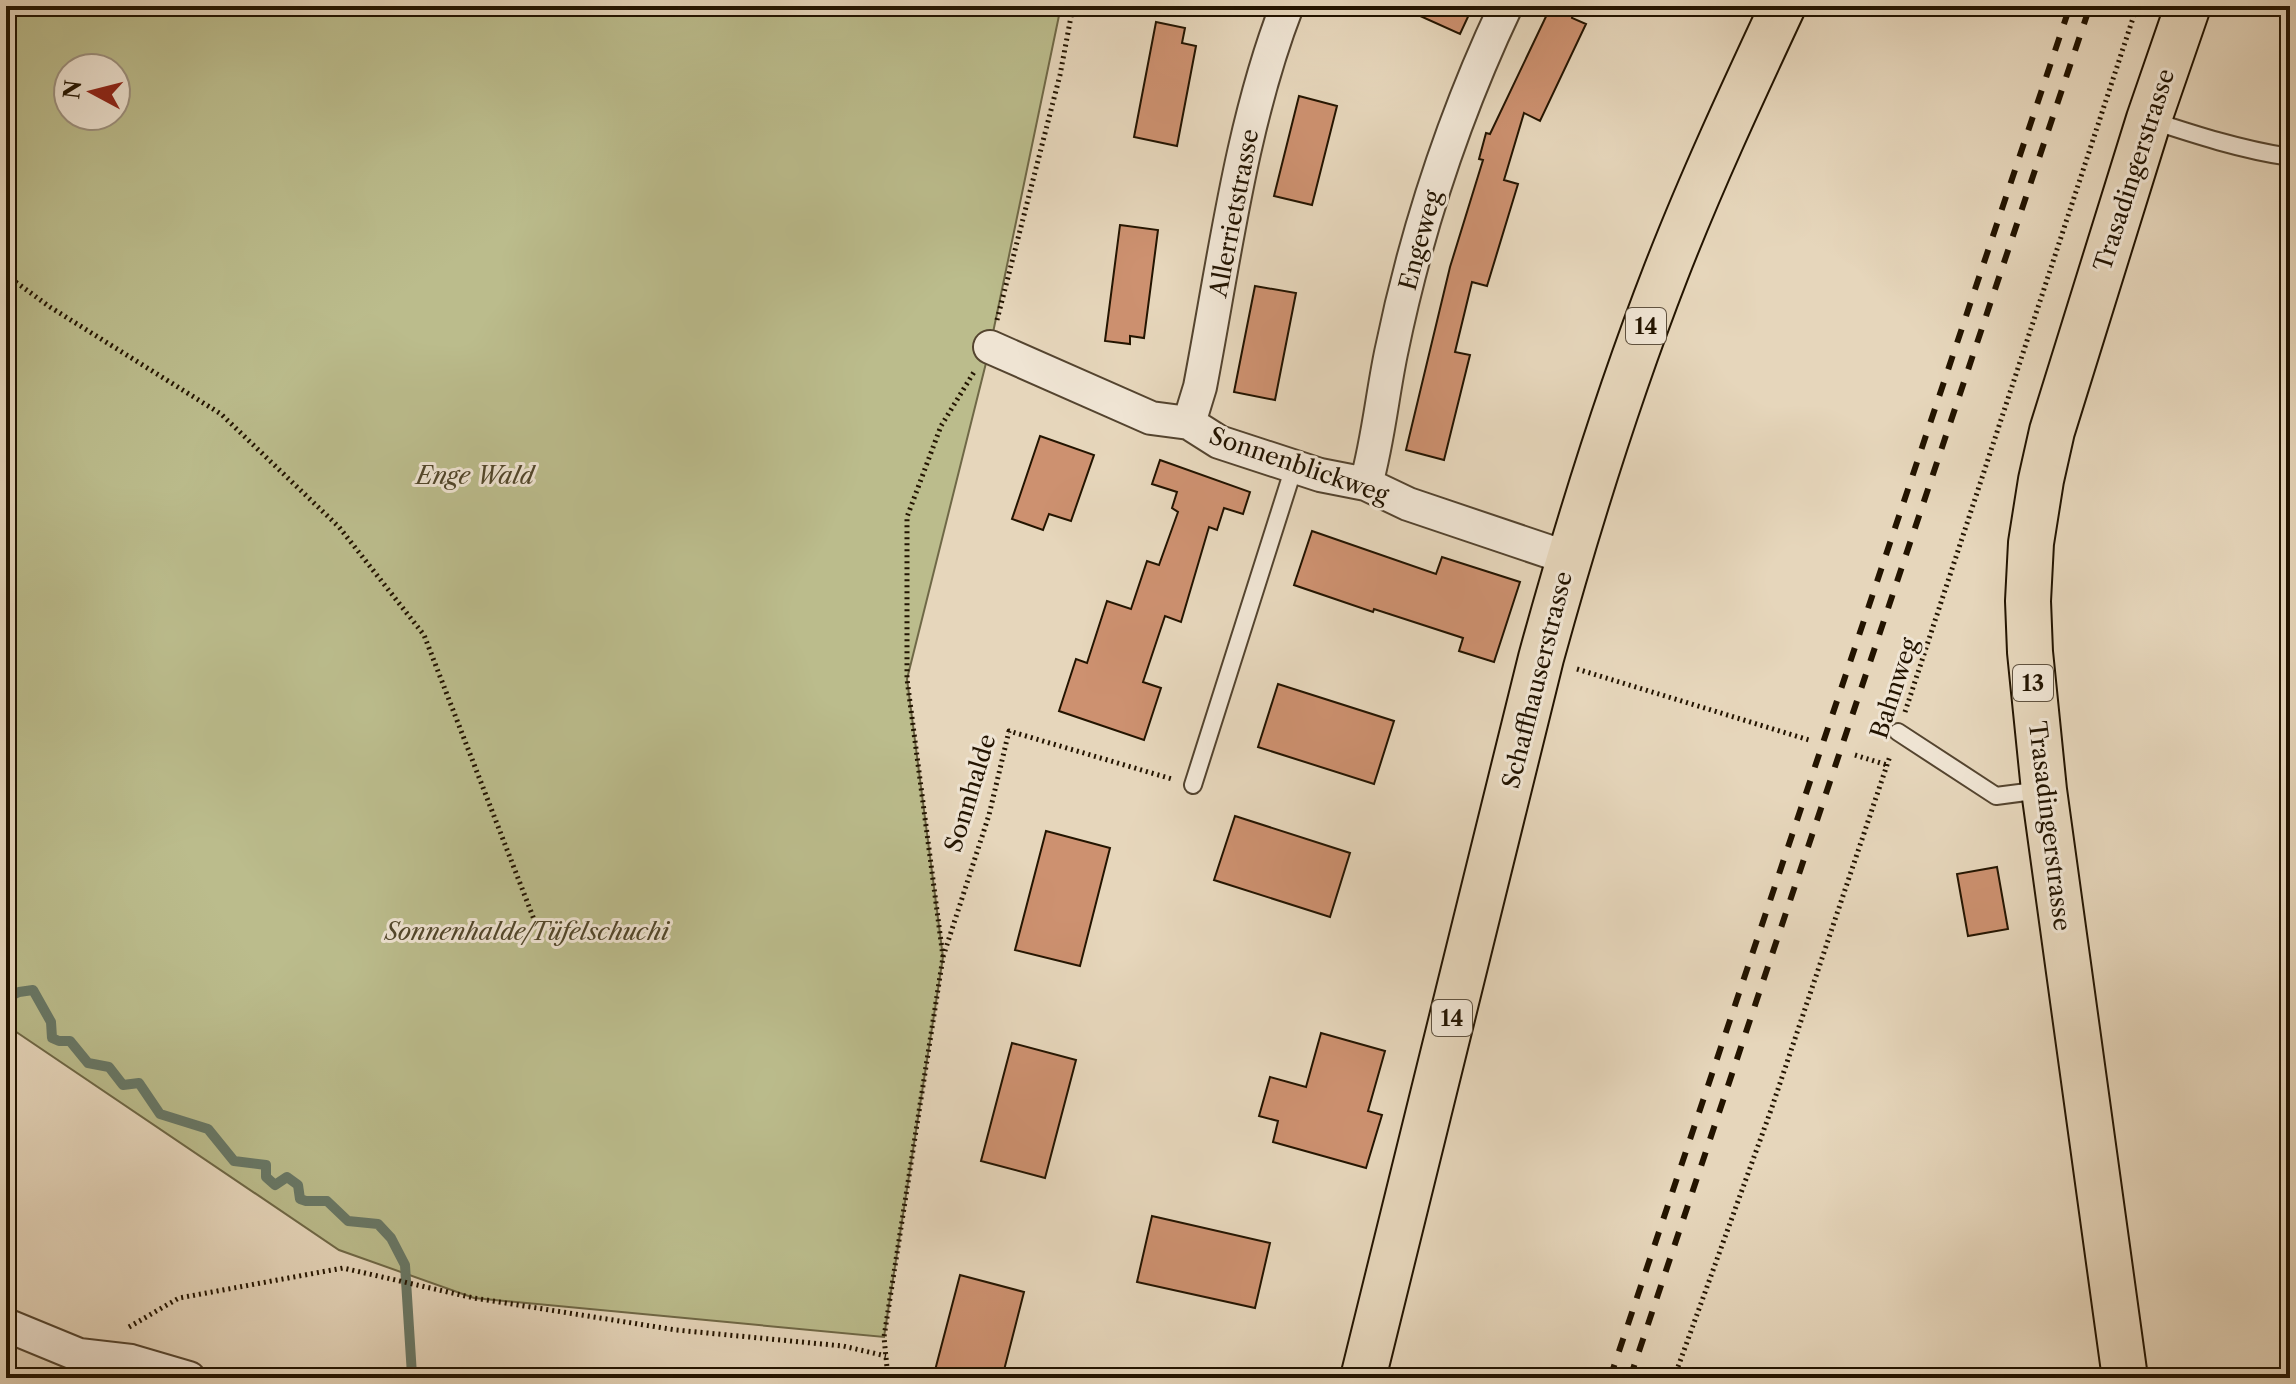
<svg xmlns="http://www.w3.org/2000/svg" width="2296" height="1384" font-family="'Libre Caslon Text',serif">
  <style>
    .green { fill: #bbbc8c; stroke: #6f6846; stroke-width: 2; fill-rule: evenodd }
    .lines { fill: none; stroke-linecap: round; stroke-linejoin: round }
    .stream { stroke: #697866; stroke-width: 10 }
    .building { fill: #cd9170; stroke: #231400; stroke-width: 2 }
    .service-casing { stroke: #54442f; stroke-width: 20 }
    .minor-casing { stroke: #54442f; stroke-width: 36 }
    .primary-casing { stroke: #231400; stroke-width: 48 }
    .path { stroke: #231400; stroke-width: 5; stroke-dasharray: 2 4; stroke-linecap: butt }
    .service { stroke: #efe4d3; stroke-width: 16 }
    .minor { stroke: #efe4d3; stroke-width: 32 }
    .primary { stroke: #e6d6bb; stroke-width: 44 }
    .rail { stroke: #231400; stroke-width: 6; stroke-dasharray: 14 14; stroke-linecap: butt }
    .labels { text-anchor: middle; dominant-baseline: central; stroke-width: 6; stroke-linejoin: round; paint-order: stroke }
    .shield { fill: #efe4d3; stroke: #60523f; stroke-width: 2 }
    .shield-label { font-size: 22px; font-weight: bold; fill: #231400 }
    .street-label { font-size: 24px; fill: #231400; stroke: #efe4d3 }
    .park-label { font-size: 24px; font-style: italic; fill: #51462a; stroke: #efe4d3 }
  </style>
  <rect width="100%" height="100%" fill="#e6d6bb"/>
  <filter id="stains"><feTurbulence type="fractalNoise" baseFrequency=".0025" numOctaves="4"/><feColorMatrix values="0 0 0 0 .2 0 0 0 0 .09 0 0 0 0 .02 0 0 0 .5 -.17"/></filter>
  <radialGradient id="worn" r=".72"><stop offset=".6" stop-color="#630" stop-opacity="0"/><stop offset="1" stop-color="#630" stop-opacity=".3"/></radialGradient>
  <!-- green -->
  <path class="green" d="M 6,6 L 1061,6 L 990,347 L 907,679 L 943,957 L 884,1337 L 474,1298 L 339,1250 L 6,1025 ZM 68,68 L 116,68 L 116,116 L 68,116 Z"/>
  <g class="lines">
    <!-- stream -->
    <path class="stream" d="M 6,998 L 19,992 L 33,990 L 51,1022 L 52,1038 L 59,1041 L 70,1041 L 88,1063 L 109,1067 L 123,1085 L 139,1083 L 160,1114 L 208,1129 L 234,1161 L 266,1165 L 266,1177 L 275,1185 L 287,1177 L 298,1185 L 300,1199 L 306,1201 L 327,1201 L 348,1221 L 378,1224 L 391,1238 L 405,1265 L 412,1375"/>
  </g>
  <!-- building -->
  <path class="building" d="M 1398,6 L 1473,6 L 1460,34 Z
    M 1551,6 L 1574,6 L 1572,18 L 1586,24 L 1540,121 L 1524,113 L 1504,180 L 1518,184 L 1487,286 L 1472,282 L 1455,352 L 1470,355 L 1444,460 L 1406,450 L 1450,267 L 1483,160 L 1479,159 L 1486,133 L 1490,134 Z
    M 1156,22 L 1185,28 L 1182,43 L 1196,46 L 1177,146 L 1134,137 Z
    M 1299,96 L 1337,106 L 1312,205 L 1274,196 Z
    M 1120,225 L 1158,230 L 1144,338 L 1130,336 L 1130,344 L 1105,341 Z
    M 1255,286 L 1296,293 L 1275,400 L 1234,392 Z
    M 1040,436 L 1094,455 L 1071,521 L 1049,514 L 1043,530 L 1012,519 Z
    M 1160,460 L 1250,492 L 1243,514 L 1224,508 L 1217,530 L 1209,527 L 1181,622 L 1165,616 L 1143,682 L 1161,688 L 1144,740 L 1059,711 L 1076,659 L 1087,663 L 1107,601 L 1131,609 L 1147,561 L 1159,565 L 1178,512 L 1172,508 L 1177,492 L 1152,484 Z
    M 1312,531 L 1436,574 L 1442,557 L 1520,582 L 1494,662 L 1459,651 L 1463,638 L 1374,609 L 1373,612 L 1294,585 Z
    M 1278,684 L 1394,721 L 1374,784 L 1258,747 Z
    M 1235,816 L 1350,853 L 1330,917 L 1214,880 Z
    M 1046,831 L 1110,848 L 1080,966 L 1015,950 Z
    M 1997,867 L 2008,929 L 1968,936 L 1957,874 Z
    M 1321,1033 L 1385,1051 L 1368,1111 L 1382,1115 L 1366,1168 L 1273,1142 L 1278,1121 L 1259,1116 L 1270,1077 L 1306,1087 Z
    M 1012,1043 L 1076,1060 L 1045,1178 L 981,1161 Z
    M 1152,1216 L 1270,1243 L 1255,1308 L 1137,1282 Z
    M 960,1275 L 1024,1292 L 1002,1378 L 933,1378 Z"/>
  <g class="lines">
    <defs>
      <path id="service" d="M 2150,120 C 2196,135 2242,150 2290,157
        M 1898,732 L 1996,796 L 2042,790
        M 1193,785 L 1294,467"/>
      <path id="minor" d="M 990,347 L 1151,418 L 1189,423 L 1219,442 L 1320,475 L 1366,484 L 1408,504 L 1568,558
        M 1189,423 L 1200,387 C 1224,262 1241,124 1287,6
        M 1366,484 C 1378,441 1382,397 1391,353 C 1416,231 1453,118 1506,6
        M 6,1325 L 79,1355 L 131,1361 L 189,1378"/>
      <path id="primary" d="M 1363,1378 L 1541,658 C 1577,527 1617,398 1666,272 C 1701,182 1742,94 1783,6
        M 2125,1378 L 2044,790 L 2030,652 L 2028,601 L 2031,543 L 2041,480 L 2052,431 L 2149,119 L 2188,6"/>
    </defs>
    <!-- service casing -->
    <use href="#service" class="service-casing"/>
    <!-- minor casing -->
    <use href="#minor" class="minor-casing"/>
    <!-- primary casing -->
    <use href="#primary" class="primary-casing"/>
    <!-- path -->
    <path class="path" d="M 6,275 L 50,307 L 221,414 L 339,527 L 424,635 L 535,922
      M 997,320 L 1060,75 L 1073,6
      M 1577,669 L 1809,740
      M 1905,712 L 2137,6
      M 1855,755 L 1887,765
      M 943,957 L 907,679 L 907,517 L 941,426 L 974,372
      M 129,1327 L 179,1298 L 343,1268 L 474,1298 L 676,1330 L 843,1346 L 886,1356
      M 888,1378 L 884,1337 L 943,957 L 989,815 L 1009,731 L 1172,779
      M 1674,1378 L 1771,1110 L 1890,756"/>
    <!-- service -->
    <use href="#service" class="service"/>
    <!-- minor -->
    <use href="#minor" class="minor"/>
    <!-- primary -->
    <use href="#primary" class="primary"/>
    <!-- rail -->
    <path class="rail" d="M 1610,1378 L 2070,6
      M 1630,1378 L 2090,6"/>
  </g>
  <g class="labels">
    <!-- shield labels -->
    <g class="shield">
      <rect x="1626" y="308" width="40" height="36" rx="6"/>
      <rect x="2013" y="665" width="40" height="36" rx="6"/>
      <rect x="1432" y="1000" width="40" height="36" rx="6"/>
    </g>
    <g class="shield-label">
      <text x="1646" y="326">14</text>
      <text x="2033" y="683">13</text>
      <text x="1452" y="1018">14</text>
    </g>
    <!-- street labels -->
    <g class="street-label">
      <text transform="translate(2134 170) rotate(-72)">Trasadingerstrasse</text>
      <text transform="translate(1234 213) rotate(-79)">Allerrietstrasse</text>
      <text transform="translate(1420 240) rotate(-75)">Engeweg</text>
      <text transform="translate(1299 465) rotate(19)">Sonnenblickweg</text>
      <text transform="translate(1537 680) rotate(-76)">Schaffhauserstrasse</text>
      <text transform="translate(1894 688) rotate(-72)">Bahnweg</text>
      <text transform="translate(970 793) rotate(-73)">Sonnhalde</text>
      <text transform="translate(2050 826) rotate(83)">Trasadingerstrasse</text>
    </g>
    <!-- park labels -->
    <g class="park-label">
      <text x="475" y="475">Enge Wald</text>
      <text x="527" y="931">Sonnenhalde/Tüfelschuchi</text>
    </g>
  </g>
  <!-- margin -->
  <rect width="2296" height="1384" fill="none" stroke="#e6d6bb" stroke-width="32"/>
  <rect x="8" y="8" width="2280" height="1368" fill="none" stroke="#231400" stroke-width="4"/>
  <rect x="16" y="16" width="2264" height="1352" fill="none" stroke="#231400" stroke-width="2"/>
  <!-- north arrow -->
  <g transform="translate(92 92) rotate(277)"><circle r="38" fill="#efe4d3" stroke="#9d917f" stroke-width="2"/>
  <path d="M0-6L14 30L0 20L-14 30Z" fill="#8f2418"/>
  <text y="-12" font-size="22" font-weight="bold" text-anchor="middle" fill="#231400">N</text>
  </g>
  <rect width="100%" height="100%" filter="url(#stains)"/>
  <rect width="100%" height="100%" fill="url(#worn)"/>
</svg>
